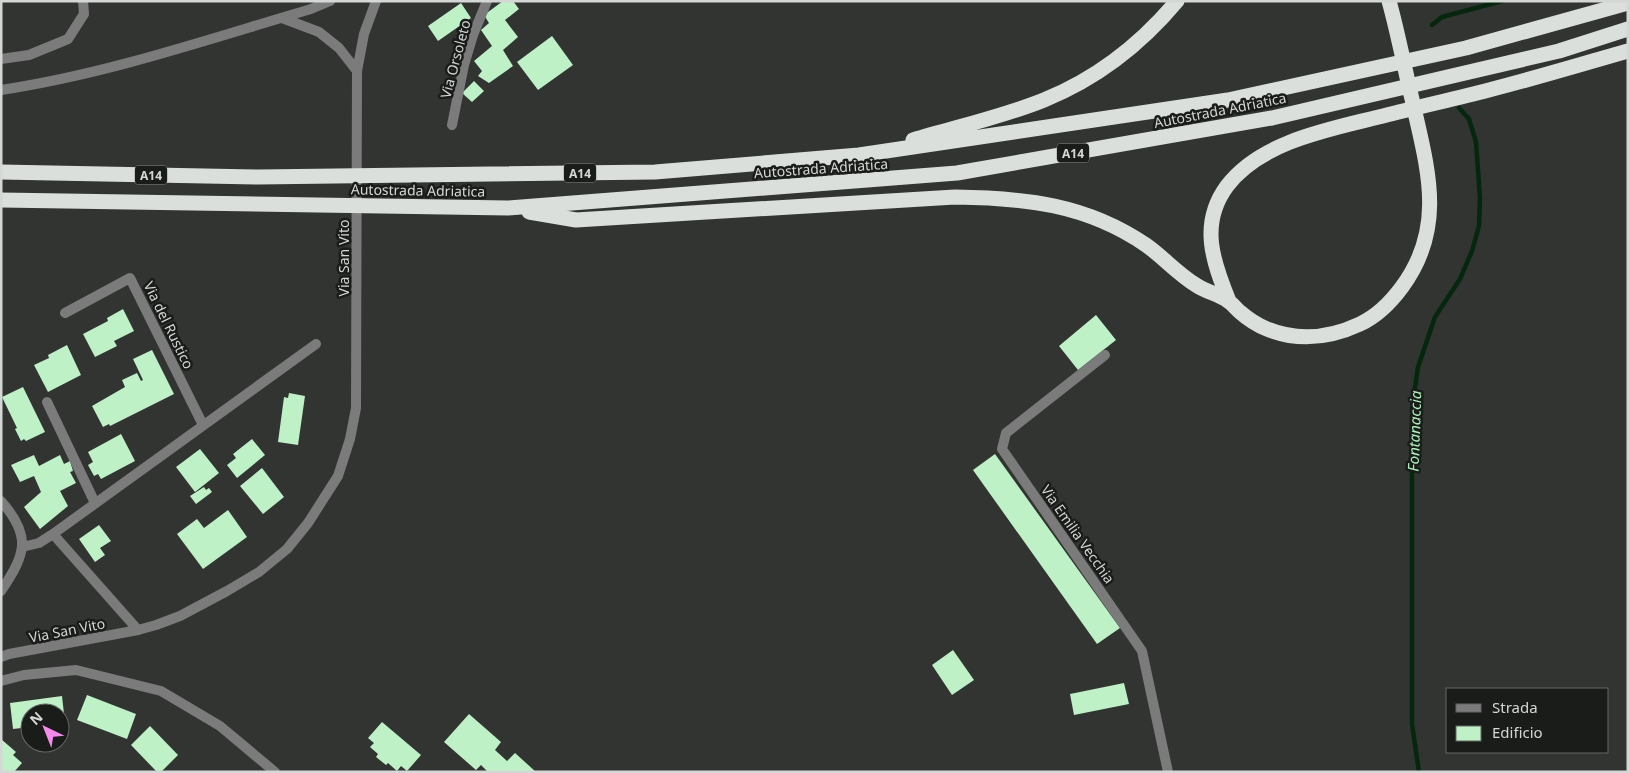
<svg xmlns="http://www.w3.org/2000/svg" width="1629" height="773" font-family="'Noto Sans',sans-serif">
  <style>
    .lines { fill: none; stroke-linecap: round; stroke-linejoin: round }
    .stream { stroke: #04270e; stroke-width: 4.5 }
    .building { fill: #bff1c7 }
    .minor { stroke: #7a7b7a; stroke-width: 10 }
    .tertiary { stroke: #7a7b7a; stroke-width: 10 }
    .motorway { stroke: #dbdfdb; stroke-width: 15 }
    .labels { text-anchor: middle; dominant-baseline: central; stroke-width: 5; stroke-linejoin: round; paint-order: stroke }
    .shield { fill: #1a1c1a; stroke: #9c9f9d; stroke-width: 1 }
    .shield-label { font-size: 12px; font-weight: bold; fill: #d4d7d5 }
    .street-label { font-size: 14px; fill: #d4d7d5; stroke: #1a1c1a }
    .water-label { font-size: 15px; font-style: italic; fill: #aaf1b7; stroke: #1a1c1a }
  </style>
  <rect width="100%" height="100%" fill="#313431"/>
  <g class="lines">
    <!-- stream -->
    <path class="stream" d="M 1432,25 L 1442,17 L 1502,1
      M 1419,772 L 1412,724 L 1412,408 L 1418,367 L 1435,317 L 1460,279 L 1472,251 L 1479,226 L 1480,198 L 1476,142 L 1469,119 L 1459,108"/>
  </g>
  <!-- building -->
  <path class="building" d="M 503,1 L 513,1 L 519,9 L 505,20 L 518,37 L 503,50 L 513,66 L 489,83 L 478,76 L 482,71 L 474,61 L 492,46 L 481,30 L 489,23 L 484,15 Z
    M 461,3 L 471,18 L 438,41 L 428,26 Z
    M 552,36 L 573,65 L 538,90 L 517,62 Z
    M 474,81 L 484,91 L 472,102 L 462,93 Z
    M 123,309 L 134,331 L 114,341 L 117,346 L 95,357 L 83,334 L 108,321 L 107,318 Z
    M 1096,315 L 1116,340 L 1078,370 L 1059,346 Z
    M 67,345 L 81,375 L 48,392 L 34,365 L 49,358 L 48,355 Z
    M 152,350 L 174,394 L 110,426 L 109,424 L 103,427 L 92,406 L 125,387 L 122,380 L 137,373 L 141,381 L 143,380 L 133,359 Z
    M 23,387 L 45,432 L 26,441 L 24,439 L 21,441 L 15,429 L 17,428 L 2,397 Z
    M 289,393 L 305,396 L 298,445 L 278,442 L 284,397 L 288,398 Z
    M 121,434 L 135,461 L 101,479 L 98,474 L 94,476 L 88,465 L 93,462 L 88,452 Z
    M 252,439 L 265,455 L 237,478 L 227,465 L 236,458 L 233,454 Z
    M 200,449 L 219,473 L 195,492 L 176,467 Z
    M 995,454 L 1120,628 L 1097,644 L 973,470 Z
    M 34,455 L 39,466 L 60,455 L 64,464 L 70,461 L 73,471 L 70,472 L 76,483 L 60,491 L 68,506 L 40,529 L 24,507 L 41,492 L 34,476 L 20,482 L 11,465 Z
    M 262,468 L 284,497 L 263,514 L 240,486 Z
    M 204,487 L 206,490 L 209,488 L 212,492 L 196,504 L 190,496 Z
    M 228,510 L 247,537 L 203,569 L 177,534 L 197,519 L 204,528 Z
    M 99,525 L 111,541 L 100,548 L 105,555 L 95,562 L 79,539 Z
    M 953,650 L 974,680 L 952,695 L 932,665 Z
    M 1124,683 L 1129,704 L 1074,715 L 1070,694 Z
    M 87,695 L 136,714 L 127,739 L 77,720 Z
    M 62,696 L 65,723 L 60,724 L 60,713 L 30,713 L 30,727 L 13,729 L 10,703 Z
    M 469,714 L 501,742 L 495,750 L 507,761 L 515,753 L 536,772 L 488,772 L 481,765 L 476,770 L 444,742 Z
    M 382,722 L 421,755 L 407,771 L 401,766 L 397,771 L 388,763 L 386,765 L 376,757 L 378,754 L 370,747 L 374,743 L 368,738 Z
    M 150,726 L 178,755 L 161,772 L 157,772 L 131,745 Z
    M 1,739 L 16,752 L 13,755 L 22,763 L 14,772 L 1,772 Z"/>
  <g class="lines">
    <!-- minor -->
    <path class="minor" d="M 1,59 L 29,55 L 68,39 L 84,14 L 83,1
      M 452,125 L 464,65 L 473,35 L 487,1
      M 65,313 L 130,278 L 203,425
      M 1105,355 L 1006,433 L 1002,449 L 1142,651 L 1168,772
      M 47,402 L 95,503
      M 1,501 C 32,536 26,554 1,591
      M 53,534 L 138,630
      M 22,547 L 39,543 L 53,534 L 316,344
      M 1,681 L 24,675 L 76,670 L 161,691 L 220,726 L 275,772"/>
    <!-- tertiary -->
    <path class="tertiary" d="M 282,18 L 319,32 L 339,48 L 357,71
      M 1,90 C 107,74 209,39 311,9 L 330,1
      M 1,657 L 9,654 L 138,630 L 156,625 L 180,616 L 227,591 L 259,572 L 287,549 L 308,523 L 338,476 L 350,439 L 356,408 L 357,71 L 364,34 L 376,1"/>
    <!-- motorway -->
    <path class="motorway" d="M 913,140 C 956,127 1002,117 1044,100 C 1096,79 1141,44 1177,1
      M 1,172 L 258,177 L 655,172 L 859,155 L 1228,100 L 1466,48 L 1628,3
      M 1,200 L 508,208 L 957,173 L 1272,118 L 1559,51 L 1628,29
      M 529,212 L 576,220 L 955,197 C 1025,198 1086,204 1146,245 C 1163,257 1178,274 1196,285 C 1206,292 1219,294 1228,301 C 1233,304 1236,309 1240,312 C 1248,319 1257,325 1267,329 C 1299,342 1330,338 1360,324 C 1377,316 1391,302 1402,287 C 1447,226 1427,167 1412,99 C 1404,66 1398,33 1389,1
      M 1229,301 C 1213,262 1199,224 1227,186 C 1261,141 1331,129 1383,116 C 1418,107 1454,99 1489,90 C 1536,78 1582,64 1628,51"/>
  </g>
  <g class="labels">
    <!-- shield labels -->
    <g class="shield">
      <rect x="1057" y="143.5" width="32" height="19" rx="4"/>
      <rect x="564" y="163.5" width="32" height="19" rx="4"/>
      <rect x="135" y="165.5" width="32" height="19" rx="4"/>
    </g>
    <g class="shield-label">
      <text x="1073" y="153">A14</text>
      <text x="580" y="173">A14</text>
      <text x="151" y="175">A14</text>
    </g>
    <!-- street labels -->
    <g class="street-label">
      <text transform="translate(455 59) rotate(-75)">Via Orsoleto</text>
      <text transform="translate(1220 110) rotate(-11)">Autostrada Adriatica</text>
      <text transform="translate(821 168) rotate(-4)">Autostrada Adriatica</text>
      <text transform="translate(418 190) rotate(1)">Autostrada Adriatica</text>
      <text transform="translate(343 258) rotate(-90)">Via San Vito</text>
      <text transform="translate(169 325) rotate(64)">Via del Rustico</text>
      <text transform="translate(1078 534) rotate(55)">Via Emilia Vecchia</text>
      <text transform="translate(67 630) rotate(-11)">Via San Vito</text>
    </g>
    <!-- water labels -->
    <g class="water-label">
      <text transform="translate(1414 431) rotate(-88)">Fontanaccia</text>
    </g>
  </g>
  <!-- border -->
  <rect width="1629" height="773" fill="none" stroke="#d4d7d5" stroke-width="5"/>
  <!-- legend -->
  <rect x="1446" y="688" width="162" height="65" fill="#1a1c1a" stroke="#646765"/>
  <rect x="1456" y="704" width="25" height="8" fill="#7a7b7a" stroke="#646765"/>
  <text x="1492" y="713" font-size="15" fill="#d4d7d5">Strada</text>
  <rect x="1456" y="726" width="25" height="15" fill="#bff1c7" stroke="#646765"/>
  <text x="1492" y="738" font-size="15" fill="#d4d7d5">Edificio</text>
  <!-- north arrow -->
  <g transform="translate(45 728) rotate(317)"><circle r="24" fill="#1a1c1a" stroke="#646765"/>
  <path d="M0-4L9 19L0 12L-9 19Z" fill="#f589ee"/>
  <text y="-8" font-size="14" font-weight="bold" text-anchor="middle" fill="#d4d7d5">N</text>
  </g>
</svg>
